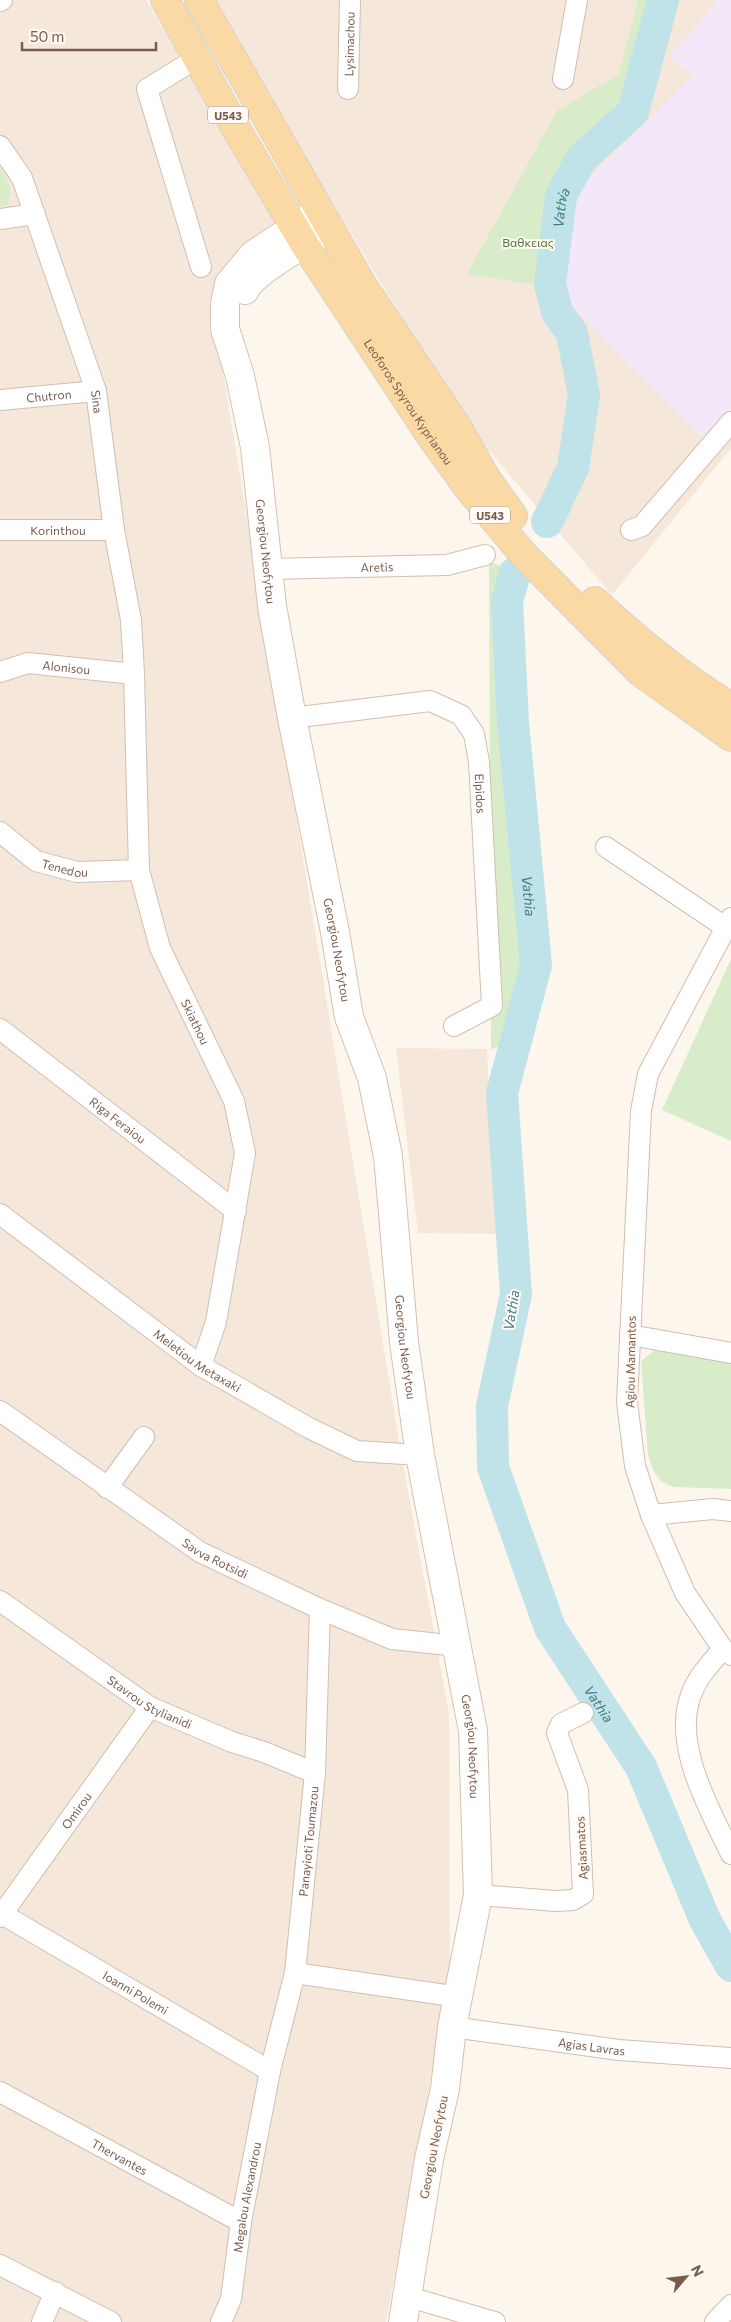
<svg xmlns="http://www.w3.org/2000/svg" width="731" height="2322" font-family="Commissioner,sans-serif">
  <style>
    .residential { fill: #f5e8da }
    .education { fill: #f3e8fa }
    .green { fill: #d8ecc9 }
    .lines { fill: none; stroke-linecap: round; stroke-linejoin: round }
    .river { stroke: #bfe3e8; stroke-width: 32 }
    .street-casing { stroke: #d1beb0; stroke-width: 22 }
    .secondary-casing { stroke: #d6c0b0; stroke-width: 30 }
    .primary-casing { stroke: #dad1cd; stroke-width: 30 }
    .street { stroke: #fff; stroke-width: 20 }
    .secondary { stroke: #fff; stroke-width: 28 }
    .primary { stroke: #fbd9a5; stroke-width: 28 }
    .labels { text-anchor: middle; dominant-baseline: central; stroke-width: 4; stroke-linejoin: round; paint-order: stroke }
    .shield { fill: #fffaf3; stroke: #a28b7f; stroke-width: 1 }
    .shield-label { font-size: 11px; font-weight: bold; fill: #7a5c4d }
    .street-label { font-size: 12px; fill: #7a5c4d; stroke: #fffaf3 }
    .park-label { font-size: 12px; fill: #537a41; stroke: #fffaf3 }
    .water-label { font-size: 14px; font-style: italic; fill: #437c86; stroke: #fffaf3 }
  </style>
  <rect width="100%" height="100%" fill="#fdf6ec"/>
  <!-- residential -->
  <path class="residential" d="M 0,0 L 146,0 L 283,233 L 213,311 L 400,1447 L 449,1714 L 450,1975 L 386,2322 L 0,2322 Z
    M 210,0 L 731,0 L 731,448 L 612,595 L 467,425 Z
    M 396,1048 L 487,1049 L 496,1234 L 418,1233 Z"/>
  <!-- education -->
  <path class="education" d="M 718,0 L 731,0 L 731,411 L 707,443 L 555,288 L 581,187 L 693,75 L 669,57 Z"/>
  <!-- green -->
  <path class="green" d="M 638,0 L 672,0 L 647,114 L 581,183 L 555,288 L 467,274 L 557,111 L 619,74 Z
    M 0,168 C 8,179 15,192 7,205 L 0,207 Z
    M 489,562 L 505,567 L 528,962 L 510,1039 L 491,1050 Z
    M 731,959 L 731,1141 L 662,1110 Z
    M 659,1347 L 731,1362 L 731,1489 L 673,1487 L 661,1481 L 654,1472 L 648,1455 L 641,1361 Z"/>
  <g class="lines">
    <!-- river -->
    <g class="river">
      <path id="s1" d="M 547,522 L 573,468 L 584,395 L 572,333 L 557,312 L 550,284 L 561,196 L 581,159 L 633,112 L 663,0"/>
      <path id="s2" d="M 515,573 L 507,601 L 513,722 L 536,965 L 502,1093 L 516,1294 L 492,1406 L 493,1467 L 550,1628 L 641,1767 L 705,1920 L 731,1966"/>
    </g>
    <defs>
      <g id="street">
        <path d="M 0,1 L 2,0"/>
        <path d="M 197,58 L 147,89 L 201,267"/>
        <path d="M 563,79 L 577,0"/>
        <path id="s3" d="M 348,89 L 350,0"/>
        <path id="s4" d="M 0,146 L 22,178 L 96,391 L 114,530 L 131,620 L 134,674 L 139,870 L 160,948 L 234,1101 L 245,1153 L 216,1322 L 201,1366"/>
        <path d="M 0,219 L 35,214"/>
        <path id="s5" d="M 0,400 L 96,391"/>
        <path id="s6" d="M 0,530 L 114,530"/>
        <path d="M 631,530 L 642,526 L 731,422"/>
        <path id="s7" d="M 267,569 L 447,565 L 485,555"/>
        <path id="s8" d="M 0,672 L 28,663 L 134,674"/>
        <path id="s9" d="M 292,718 L 430,701 L 461,715 L 474,734 L 479,762 L 492,1006 L 454,1026"/>
        <path id="s10" d="M 0,832 L 36,861 L 77,872 L 139,870"/>
        <path d="M 606,847 L 725,927"/>
        <path d="M 731,918 L 648,1074 L 641,1111 L 627,1402 L 635,1466 L 651,1515 L 685,1593 L 723,1649 L 731,1655"/>
        <path id="s11" d="M 0,1029 L 236,1211"/>
        <path id="s12" d="M 0,1214 L 201,1366 L 309,1428 L 357,1451 L 420,1455"/>
        <path d="M 630,1335 L 731,1353"/>
        <path id="s13" d="M 0,1411 L 200,1552 L 320,1609 L 392,1639 L 458,1646"/>
        <path d="M 107,1488 L 144,1437"/>
        <path d="M 651,1515 L 713,1509 L 731,1511"/>
        <path id="s14" d="M 0,1601 L 150,1707 L 232,1742 L 264,1752 L 315,1773"/>
        <path d="M 723,1649 C 711,1663 697,1677 691,1695 C 672,1745 710,1810 731,1854"/>
        <path d="M 478,1895 L 556,1901 L 573,1900 L 583,1894 L 578,1790 L 557,1733 L 561,1724 L 583,1713"/>
        <path id="s15" d="M 2,1914 L 270,2071"/>
        <path id="s16" d="M 0,1917 L 150,1707"/>
        <path d="M 295,1973 L 459,1997"/>
        <path id="s17" d="M 452,2027 L 619,2050 L 731,2058"/>
        <path id="s18" d="M 0,2092 L 241,2222"/>
        <path d="M 0,2265 L 111,2322"/>
        <path d="M 409,2297 L 495,2322"/>
        <path d="M 42,2322 L 55,2292"/>
        <path id="s19" d="M 221,2322 L 231,2299 L 241,2222 L 270,2071 L 295,1973 L 315,1773 L 320,1609"/>
        <path d="M 715,2322 L 731,2305"/>
      </g>
      <g id="secondary">
        <path id="s20" d="M 320,211 L 253,255 L 229,284 L 225,304 L 225,329 L 240,376 L 255,447 L 272,606 L 292,718 L 335,932 L 349,1017 L 372,1078 L 388,1156 L 404,1342 L 420,1455 L 473,1731 L 478,1895 L 452,2027 L 445,2089 L 429,2159 L 403,2322"/>
        <path d="M 245,290 C 253,271 310,241 330,228"/>
      </g>
      <g id="primary">
        <path id="s21" d="M 165,0 L 235,127 L 305,245 L 432,438 L 469,489 L 523,554 L 639,671 L 731,737"/>
        <path d="M 199,0 L 363,286 L 456,425 L 486,478 L 513,516"/>
        <path d="M 595,601 C 637,640 682,677 731,707"/>
      </g>
    </defs>
    <!-- street casing -->
    <use href="#street" class="street-casing"/>
    <!-- secondary casing -->
    <use href="#secondary" class="secondary-casing"/>
    <!-- primary casing -->
    <use href="#primary" class="primary-casing"/>
    <!-- street -->
    <use href="#street" class="street"/>
    <!-- secondary -->
    <use href="#secondary" class="secondary"/>
    <!-- primary -->
    <use href="#primary" class="primary"/>
  </g>
  <g class="labels">
    <!-- shield labels -->
    <g class="shield">
      <rect x="208" y="106.5" width="40" height="17" rx="4"/>
      <rect x="470" y="506.5" width="40" height="17" rx="4"/>
    </g>
    <g class="shield-label">
      <text x="228" y="115">U543</text>
      <text x="490" y="515">U543</text>
    </g>
    <!-- street labels -->
    <g class="street-label">
      <text stroke="none"><textPath href="#s3" startOffset="45">Lysimachou</textPath></text>
      <text stroke="none"><textPath href="#s5" startOffset="49">Chutron</textPath></text>
      <text stroke="none"><textPath href="#s21" startOffset="470">Leoforos Spyrou Kyprianou</textPath></text>
      <text stroke="none"><textPath href="#s4" startOffset="275">Sina</textPath></text>
      <text stroke="none"><textPath href="#s6" startOffset="58">Korinthou</textPath></text>
      <text stroke="none"><textPath href="#s20" startOffset="390">Georgiou Neofytou</textPath></text>
      <text stroke="none"><textPath href="#s7" startOffset="110">Aretis</textPath></text>
      <text stroke="none"><textPath href="#s8" startOffset="68">Alonisou</textPath></text>
      <text stroke="none"><textPath href="#s9" startOffset="256">Elpidos</textPath></text>
      <text stroke="none"><textPath href="#s10" startOffset="76">Tenedou</textPath></text>
      <text stroke="none"><textPath href="#s20" startOffset="795">Georgiou Neofytou</textPath></text>
      <text stroke="none"><textPath href="#s4" startOffset="909">Skiathou</textPath></text>
      <text stroke="none"><textPath href="#s11" startOffset="149">Riga Feraiou</textPath></text>
      <text stroke="none"><textPath href="#s20" startOffset="1200">Georgiou Neofytou</textPath></text>
      <text stroke="none"><textPath href="#s12" startOffset="246">Meletiou Metaxaki</textPath></text>
      <text transform="translate(630 1362) rotate(-89)">Agiou Mamantos</text>
      <text stroke="none"><textPath href="#s13" startOffset="261">Savva Rotsidi</textPath></text>
      <text stroke="none"><textPath href="#s14" startOffset="181">Stavrou Stylianidi</textPath></text>
      <text stroke="none"><textPath href="#s20" startOffset="1605">Georgiou Neofytou</textPath></text>
      <text stroke="none"><textPath href="#s16" startOffset="131">Omirou</textPath></text>
      <text stroke="none"><textPath href="#s19" startOffset="490">Panayioti Toumazou</textPath></text>
      <text transform="translate(581 1848) rotate(-93)">Agiasmatos</text>
      <text stroke="none"><textPath href="#s15" startOffset="155">Ioanni Polemi</textPath></text>
      <text stroke="none"><textPath href="#s17" startOffset="141">Agias Lavras</textPath></text>
      <text transform="translate(433 2147) rotate(-79)">Georgiou Neofytou</text>
      <text stroke="none"><textPath href="#s18" startOffset="136">Thervantes</textPath></text>
      <text stroke="none"><textPath href="#s19" startOffset="128">Megalou Alexandrou</textPath></text>
    </g>
    <!-- park labels -->
    <g class="park-label">
      <text x="528" y="242">Βαθκειας</text>
    </g>
    <!-- water labels -->
    <g class="water-label">
      <text stroke="none"><textPath href="#s1" startOffset="329">Vathia</textPath></text>
      <text stroke="none"><textPath href="#s2" startOffset="325">Vathia</textPath></text>
      <text transform="translate(511 1310) rotate(-81)">Vathia</text>
      <text stroke="none"><textPath href="#s2" startOffset="1165">Vathia</textPath></text>
    </g>
  </g>
  <!-- north arrow -->
  <g transform="translate(686 2277) rotate(62)" stroke="#fffaf3" stroke-width="4" paint-order="stroke">
  <path d="M0-4L9 19L0 12L-9 19Z" fill="#7a5c4d"/>
  <text y="-8" font-size="14" font-weight="bold" text-anchor="middle" fill="#7a5c4d">N</text>
  </g>
  <!-- scale -->
  <path d="M22 42v8h134v-8" fill="none" stroke="#7a5c4d" stroke-width="2.5"/>
  <text x="30" y="42" font-size="15" fill="#7a5c4d" stroke="#fffaf3" stroke-width="4" paint-order="stroke">50 m</text>
</svg>
